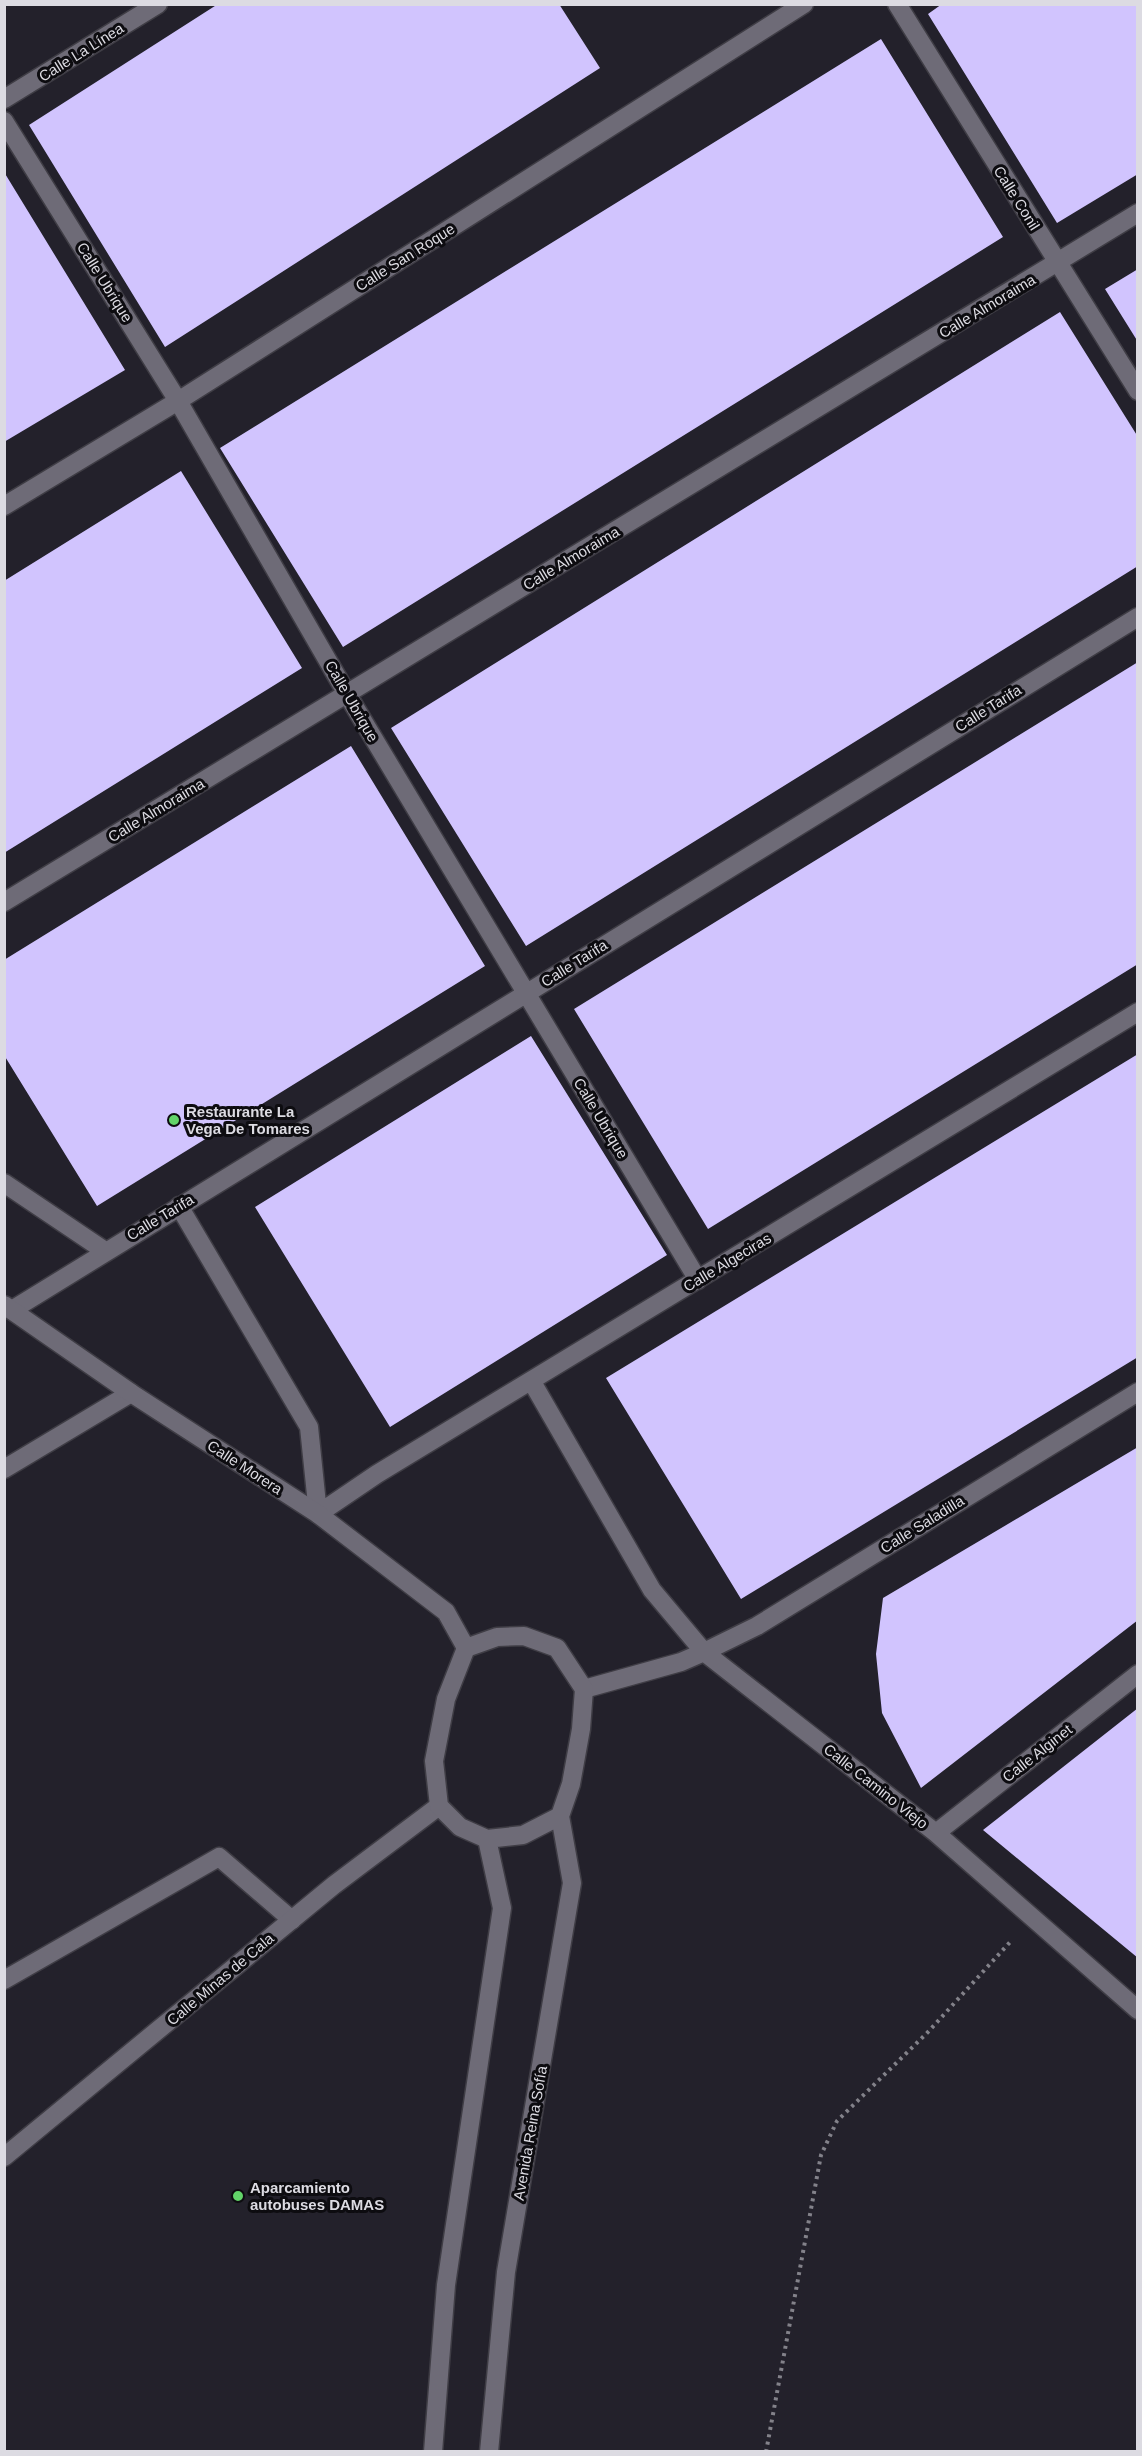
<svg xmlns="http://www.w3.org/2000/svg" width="1142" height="2456" font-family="Arial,sans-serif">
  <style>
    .building { fill: #d1c4fe }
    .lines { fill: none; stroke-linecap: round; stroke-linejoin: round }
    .lane-casing { stroke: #3f3d45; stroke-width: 21 }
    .street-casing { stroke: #3f3d45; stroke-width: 21 }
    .secondary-casing { stroke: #3f3d45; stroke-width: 21 }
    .path { stroke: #83828a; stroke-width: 4; stroke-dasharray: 3 4.5; stroke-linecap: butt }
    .lane { stroke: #6e6b77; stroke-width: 18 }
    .street { stroke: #6e6b77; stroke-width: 18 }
    .secondary { stroke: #6e6b77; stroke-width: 18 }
    .poi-dot { fill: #62d469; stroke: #0d0c10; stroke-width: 2 }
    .labels { text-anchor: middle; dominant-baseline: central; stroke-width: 6; stroke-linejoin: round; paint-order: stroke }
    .street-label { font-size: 15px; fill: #dcdbe2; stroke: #0d0c10 }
    .poi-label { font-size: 15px; font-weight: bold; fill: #dcdbe2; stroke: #0d0c10; text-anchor: start }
  </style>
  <rect width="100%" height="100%" fill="#23212b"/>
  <!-- building -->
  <path class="building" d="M 218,4 L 559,4 L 600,68 L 165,347 L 29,125 Z
    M 942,4 L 1138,4 L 1138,174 L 1057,223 L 928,14 Z
    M 881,39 L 1003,237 L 343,647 L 220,448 Z
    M 4,172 L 125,370 L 4,442 Z
    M 1138,269 L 1138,342 L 1105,289 Z
    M 1060,312 L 1138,437 L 1138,566 L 526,946 L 391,728 Z
    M 181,471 L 302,668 L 4,853 L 4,581 Z
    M 1138,662 L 1138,964 L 708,1229 L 574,1009 Z
    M 351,746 L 485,966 L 97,1206 L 4,1055 L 4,960 Z
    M 531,1036 L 667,1255 L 390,1427 L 255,1207 Z
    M 1138,1054 L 1138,1357 L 741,1599 L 606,1378 Z
    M 1138,1447 L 1138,1620 L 921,1788 L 882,1713 L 876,1654 L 883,1598 Z
    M 1138,1708 L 1138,1958 L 983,1830 Z"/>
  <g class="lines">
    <defs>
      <path id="lane" d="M 4,1980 L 219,1857 L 292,1920"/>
      <path id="street" d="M 897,4 L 1138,391
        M 4,99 L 158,4
        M 4,121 L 178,401 L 347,694 L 698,1280
        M 4,506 L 178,401 L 804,4
        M 4,902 L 1138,213
        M 4,1183 L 105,1251
        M 179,1206 L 309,1427 L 318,1514 L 377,1474 L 1138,1012
        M 12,1310 L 1138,617
        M 532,1382 L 652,1590 L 704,1652 L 757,1626 L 1138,1392
        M 4,1469 L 131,1393
        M 584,1689 L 681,1662 L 704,1652 L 936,1833 L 1138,2010
        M 936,1833 L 1138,1674
        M 4,2157 L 334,1885 L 439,1806"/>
      <path id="secondary" d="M 4,1305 L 131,1393 L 318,1514 L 446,1612 L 466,1648
        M 524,1636 L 557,1648 L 584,1689 L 581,1729 L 571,1784 L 560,1816 L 523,1835 L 487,1839 L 460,1827 L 439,1806 L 434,1761 L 446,1699 L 466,1648 L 497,1637 Z
        M 433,2452 L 446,2285 L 502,1908 L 487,1839
        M 489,2452 L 506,2272 L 572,1883 L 560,1816"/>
    </defs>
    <!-- lane casing -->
    <use href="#lane" class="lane-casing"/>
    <!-- street casing -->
    <use href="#street" class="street-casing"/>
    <!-- secondary casing -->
    <use href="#secondary" class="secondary-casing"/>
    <!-- path -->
    <path class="path" d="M 766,2452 L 821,2155 L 837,2121 L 928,2032 L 1011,1941"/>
    <!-- lane -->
    <use href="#lane" class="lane"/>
    <!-- street -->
    <use href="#street" class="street"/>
    <!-- secondary -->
    <use href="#secondary" class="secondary"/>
  </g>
  <!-- markers -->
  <g class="poi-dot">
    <circle cx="174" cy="1120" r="6"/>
    <circle cx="238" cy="2196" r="6"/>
  </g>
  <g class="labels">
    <!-- street labels -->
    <g class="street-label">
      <text transform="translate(81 52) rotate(-32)">Calle La Línea</text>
      <text transform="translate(1017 198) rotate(58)">Calle Conil</text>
      <text transform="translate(405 257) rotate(-32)">Calle San Roque</text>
      <text transform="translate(105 282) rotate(58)">Calle Ubrique</text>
      <text transform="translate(987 306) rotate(-31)">Calle Almoraima</text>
      <text transform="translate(571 558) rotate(-31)">Calle Almoraima</text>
      <text transform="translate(352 701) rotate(60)">Calle Ubrique</text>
      <text transform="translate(988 708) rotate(-32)">Calle Tarifa</text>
      <text transform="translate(156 810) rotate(-31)">Calle Almoraima</text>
      <text transform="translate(574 963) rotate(-32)">Calle Tarifa</text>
      <text transform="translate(601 1118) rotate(59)">Calle Ubrique</text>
      <text transform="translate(160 1217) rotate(-31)">Calle Tarifa</text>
      <text transform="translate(727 1262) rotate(-31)">Calle Algeciras</text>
      <text transform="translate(245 1467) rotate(33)">Calle Morera</text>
      <text transform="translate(922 1524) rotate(-32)">Calle Saladilla</text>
      <text transform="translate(1037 1753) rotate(-38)">Calle Alginet</text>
      <text transform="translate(876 1786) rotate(38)">Calle Camino Viejo</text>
      <text transform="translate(220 1979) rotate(-40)">Calle Minas de Cala</text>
      <text transform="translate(530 2133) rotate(-80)">Avenida Reina Sofía</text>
    </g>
    <!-- poi labels -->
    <g class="poi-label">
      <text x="186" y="1111">Restaurante La<tspan x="186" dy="17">Vega De Tomares</tspan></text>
      <text x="250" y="2187">Aparcamiento<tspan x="250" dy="17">autobuses DAMAS</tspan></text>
    </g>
  </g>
  <!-- border -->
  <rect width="1142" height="2456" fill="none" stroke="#dcdbe2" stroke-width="12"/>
</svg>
